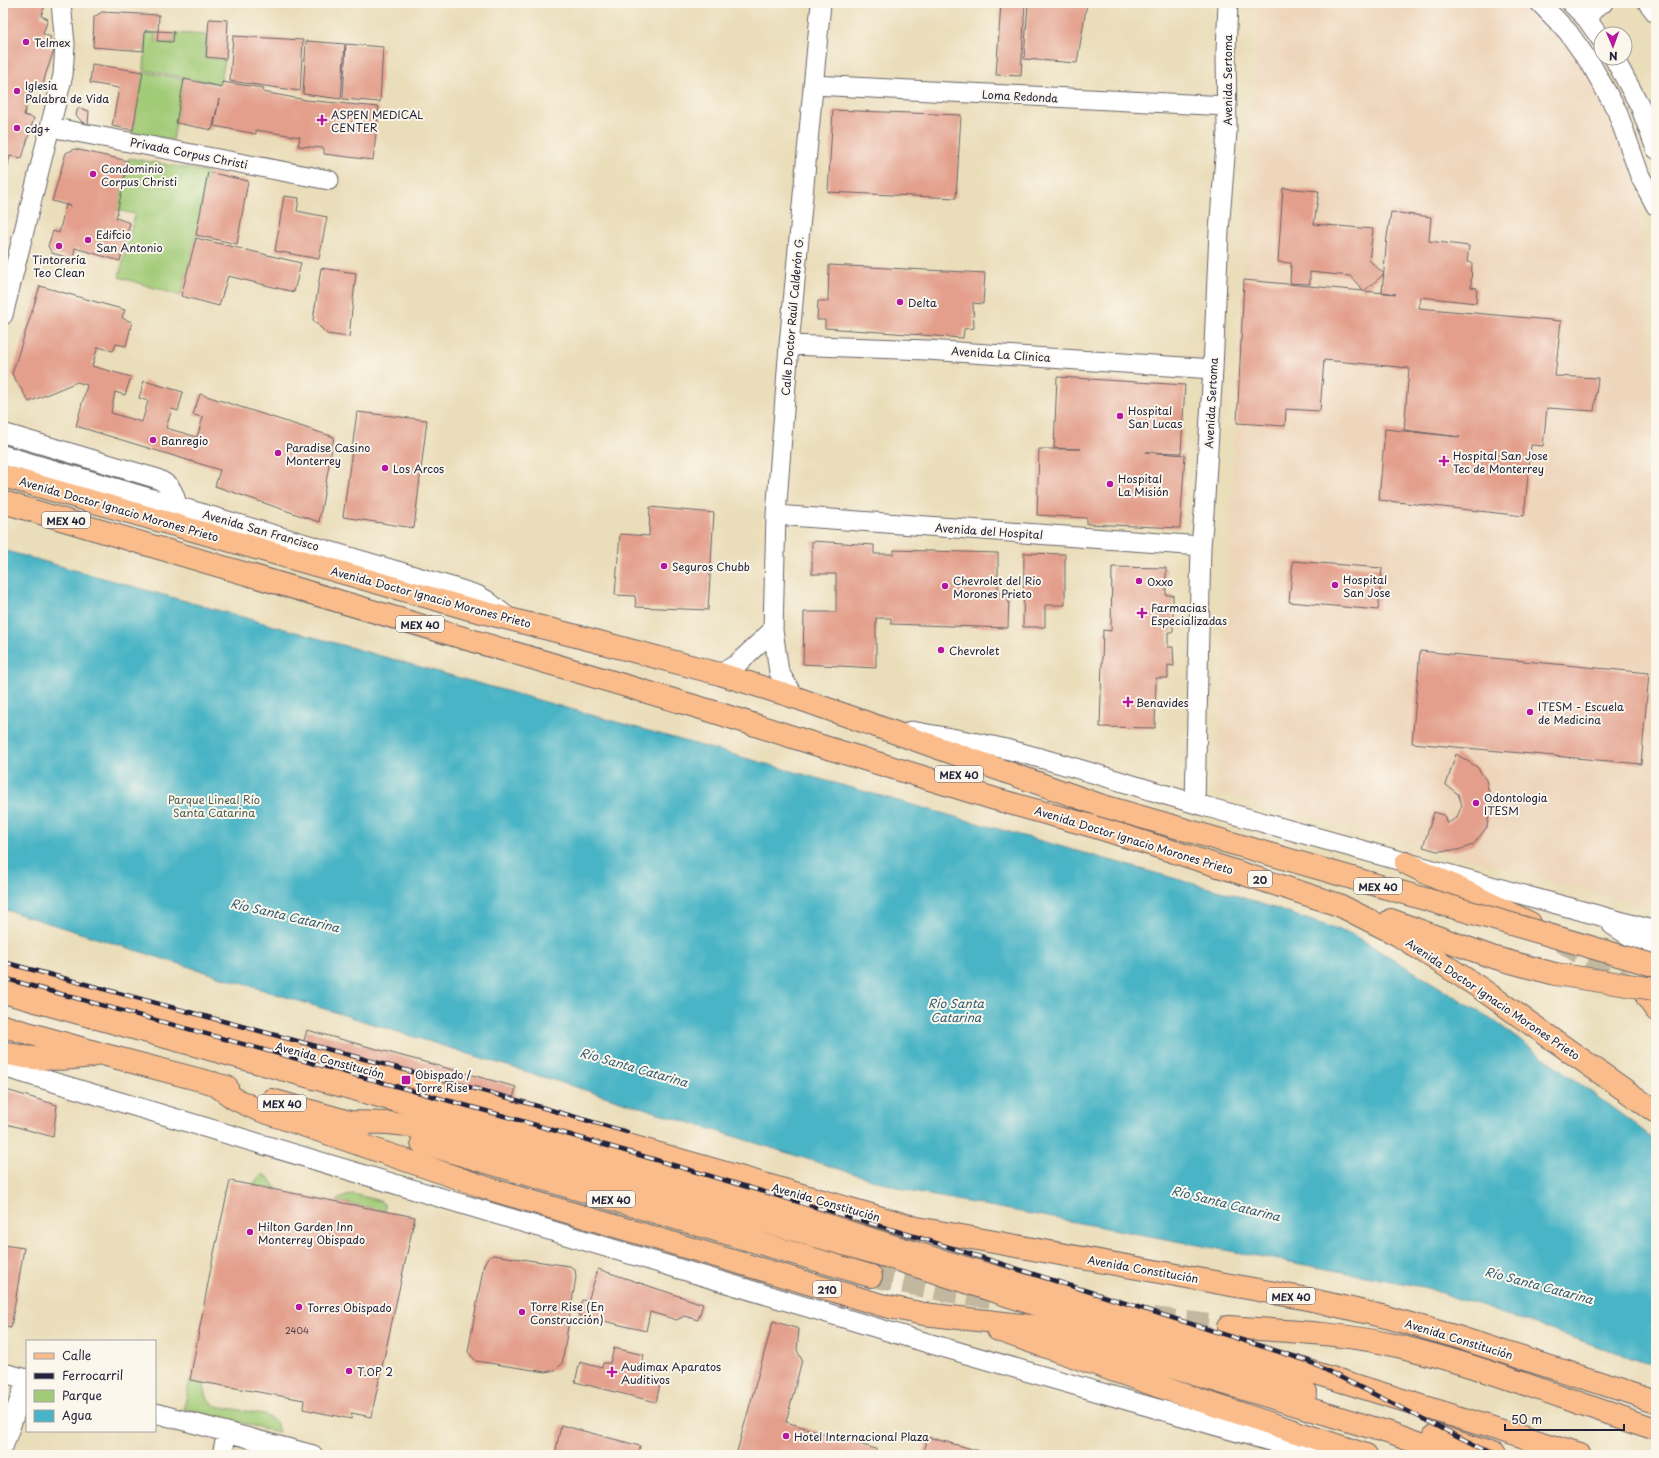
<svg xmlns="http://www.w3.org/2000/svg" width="1659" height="1458" font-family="'Playpen Sans',sans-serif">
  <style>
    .built { fill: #eed6bb }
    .green { fill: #a2cb77; stroke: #627659 }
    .water { fill: #48b4c5; stroke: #356b80 }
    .building { fill: #e39f8b }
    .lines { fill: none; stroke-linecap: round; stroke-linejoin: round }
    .highway-tunnel { stroke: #c2b8a0; stroke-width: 22; stroke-dasharray: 22 11; stroke-linecap: butt }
    .minor-casing { stroke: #686367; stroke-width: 21 }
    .major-casing { stroke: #686367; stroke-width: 24 }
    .highway-casing { stroke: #686367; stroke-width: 24 }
    .minor { stroke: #fff; stroke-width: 19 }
    .major { stroke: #f9bc8a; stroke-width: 22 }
    .highway { stroke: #f9bc8a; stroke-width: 22 }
    .rail-casing { stroke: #22223b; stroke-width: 4.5 }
    .rail { stroke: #fbf7ec; stroke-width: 3; stroke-dasharray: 9; stroke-linecap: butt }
    .highway-bridge-casing { stroke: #686367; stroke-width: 24; stroke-linecap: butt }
    .highway-bridge { stroke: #f9bc8a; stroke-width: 22 }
    .poi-dot { fill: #b5179e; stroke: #fbf7ec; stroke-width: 1.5 }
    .labels { text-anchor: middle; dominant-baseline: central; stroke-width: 4; stroke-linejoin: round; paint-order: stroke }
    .number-label { font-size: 9px; fill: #52414f }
    .shield { fill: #fbf7ec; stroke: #636270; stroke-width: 1 }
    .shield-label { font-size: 10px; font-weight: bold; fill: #22223b }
    .poi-label { font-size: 11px; fill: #22223b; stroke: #fbf7ec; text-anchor: start }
    .street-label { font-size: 11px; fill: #22223b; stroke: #fbf7ec }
    .park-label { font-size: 11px; fill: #4f5d50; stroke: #fbf7ec }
    .water-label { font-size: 12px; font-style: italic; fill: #315c72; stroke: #fbf7ec }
  </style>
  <rect width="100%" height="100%" fill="#fbf7ec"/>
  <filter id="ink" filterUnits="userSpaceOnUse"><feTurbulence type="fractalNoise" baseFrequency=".025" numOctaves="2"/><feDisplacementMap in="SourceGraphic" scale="8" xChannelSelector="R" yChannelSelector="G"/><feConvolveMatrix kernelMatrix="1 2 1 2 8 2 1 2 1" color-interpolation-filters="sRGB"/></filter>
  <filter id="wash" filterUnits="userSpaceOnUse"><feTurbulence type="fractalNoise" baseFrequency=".012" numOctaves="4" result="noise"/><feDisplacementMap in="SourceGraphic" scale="16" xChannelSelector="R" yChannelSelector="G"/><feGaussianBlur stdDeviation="0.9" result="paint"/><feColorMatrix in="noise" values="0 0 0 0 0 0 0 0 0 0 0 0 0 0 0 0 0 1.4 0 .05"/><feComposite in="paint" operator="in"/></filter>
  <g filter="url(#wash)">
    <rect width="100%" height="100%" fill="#eaddb9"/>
    <!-- built -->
    <path class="built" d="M 1258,3 L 1534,3 L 1551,18 L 1602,93 L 1635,171 L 1644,252 L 1656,499 L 1656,892 L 1653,902 L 1645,906 L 1217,792 Z"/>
    <!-- green -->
    <path class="green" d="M 146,32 L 156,33 L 156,42 L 174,43 L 175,33 L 207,35 L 205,58 L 225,60 L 220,84 L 144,70 Z
      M 143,72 L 184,79 L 173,140 L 132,133 Z
      M 129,158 L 208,172 L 196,238 L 181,296 L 119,277 L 135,214 L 117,210 Z
      M 263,1174 L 268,1177 L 277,1190 L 253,1185 L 257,1179 Z
      M 353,1194 L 380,1201 L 385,1205 L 385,1211 L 336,1201 L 338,1199 Z
      M 190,1380 L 204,1382 C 205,1393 206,1400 216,1406 L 264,1414 L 276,1422 L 279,1432 L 184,1409 Z"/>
    <!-- water -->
    <path class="water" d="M 3,550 L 1241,897 L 1354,935 L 1493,1020 L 1656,1140 L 1656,1366 L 1424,1287 L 913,1192 L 3,909 Z"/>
    <g id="blocks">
      <!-- building -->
      <path class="building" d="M 5,3 L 46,3 L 41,16 L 48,19 L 43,34 L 51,37 L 47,46 L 54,50 L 45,76 L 42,92 L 31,89 L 24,115 L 34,118 L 22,158 L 10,156 L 4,183 L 3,8 Z
        M 1001,3 L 1025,3 L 1021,76 L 996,75 Z
        M 1028,3 L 1087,3 L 1077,63 L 1024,59 Z
        M 102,12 L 159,15 L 158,31 L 174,32 L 173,42 L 157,41 L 158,31 L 145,31 L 144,51 L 93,47 L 94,17 Z
        M 209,19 L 228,20 L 226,59 L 206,57 Z
        M 233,36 L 303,40 L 300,91 L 230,81 Z
        M 306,41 L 345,44 L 341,99 L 303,94 Z
        M 346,44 L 383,47 L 380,102 L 343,99 Z
        M 92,64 L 143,72 L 133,130 L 112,126 L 119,88 L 90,83 Z
        M 184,79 L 222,87 L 222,82 L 264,88 L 263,92 L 306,100 L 379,107 L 373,160 L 324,154 L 324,148 L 298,146 L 300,137 L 256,130 L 256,134 L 214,126 L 219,99 L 212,130 L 176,123 Z
        M 78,108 L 89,111 L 88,124 L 82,122 L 76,115 Z
        M 833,110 L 961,115 L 956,198 L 828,192 Z
        M 75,149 L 128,161 L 116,218 L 130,223 L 120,261 L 75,248 L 73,259 L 52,253 L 48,246 L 53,231 L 59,233 L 66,205 L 71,206 L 52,201 L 66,153 Z
        M 208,172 L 248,181 L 237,244 L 196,235 Z
        M 1283,188 L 1319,191 L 1314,224 L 1373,229 L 1369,260 L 1384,274 L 1364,291 L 1350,276 L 1310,272 L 1310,284 L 1290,283 L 1291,263 L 1278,262 Z
        M 284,196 L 299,198 L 297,211 L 327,217 L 319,259 L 275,251 Z
        M 1391,212 L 1431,217 L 1429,241 L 1469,246 L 1467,262 L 1472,263 L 1471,287 L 1477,288 L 1476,303 L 1421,297 L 1419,308 L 1561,321 L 1555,376 L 1598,378 L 1594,411 L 1547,408 L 1543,446 L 1531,445 L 1524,516 L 1379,500 L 1385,429 L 1460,437 L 1404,430 L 1409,368 L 1324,360 L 1320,411 L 1286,409 L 1285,426 L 1237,423 L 1244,280 L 1396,294 L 1382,292 L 1387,237 Z
        M 196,238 L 301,263 L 294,292 L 228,276 L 219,306 L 181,296 Z
        M 829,265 L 985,273 L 983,304 L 973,303 L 974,328 L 964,329 L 963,338 L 825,328 L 825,320 L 817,320 L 818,301 L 828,301 Z
        M 321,268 L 356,273 L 349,337 L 327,334 L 313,320 Z
        M 40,286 L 125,310 L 122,318 L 132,322 L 126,346 L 116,344 L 113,351 L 98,347 L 92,366 L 131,377 L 125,395 L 115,392 L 111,413 L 142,422 L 148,401 L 139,398 L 144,381 L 183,392 L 178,411 L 172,409 L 166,428 L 197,437 L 203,417 L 193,415 L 200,394 L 334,437 L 319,522 L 215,486 L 220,470 L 76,426 L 87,385 L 77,382 L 29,402 L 12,374 Z
        M 1057,377 L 1185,385 L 1181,453 L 1146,452 L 1185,455 L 1180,528 L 1087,524 L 1087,518 L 1037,515 L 1039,449 L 1081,449 L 1054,448 Z
        M 357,412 L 427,420 L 414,528 L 343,517 Z
        M 650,507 L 714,513 L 708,610 L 636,607 L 635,596 L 615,595 L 620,534 L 649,536 Z
        M 812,541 L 874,545 L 874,554 L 894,554 L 894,550 L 998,553 L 998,593 L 1009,593 L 1008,628 L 891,624 L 891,618 L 876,618 L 876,668 L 803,664 L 804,612 L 836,612 L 836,574 L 812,574 Z
        M 1024,553 L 1065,554 L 1065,605 L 1045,605 L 1045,627 L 1023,627 Z
        M 1293,561 L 1382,568 L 1378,610 L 1289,602 Z
        M 1112,567 L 1166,568 L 1166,595 L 1173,595 L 1173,632 L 1168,632 L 1168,647 L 1173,647 L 1174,666 L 1168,665 L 1168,678 L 1156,678 L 1155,728 L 1100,727 L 1103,630 L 1111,631 Z
        M 1420,651 L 1649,673 L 1641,764 L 1412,743 Z
        M 1456,754 L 1477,767 L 1486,780 L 1491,801 L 1487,827 L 1473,845 L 1458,850 L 1437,851 L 1423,847 L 1434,812 L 1444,815 L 1447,824 L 1457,817 L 1462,805 L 1458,794 L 1446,785 Z
        M 307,1030 L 516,1087 L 505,1130 L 295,1072 Z
        M 3,1089 L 57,1105 L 53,1137 L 3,1123 Z
        M 230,1181 L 415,1217 L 371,1417 L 352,1413 L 351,1419 L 303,1409 L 304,1400 L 190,1380 L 212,1262 Z
        M 3,1245 L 24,1248 L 11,1328 L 3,1326 Z
        M 493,1255 L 570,1266 L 575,1270 L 576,1277 L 562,1364 L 555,1370 L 546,1372 L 476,1361 L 468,1352 L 484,1264 L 487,1259 Z
        M 598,1269 L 703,1304 L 698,1320 L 684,1316 L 677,1320 L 650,1312 L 646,1331 L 578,1315 L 582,1300 L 588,1301 Z
        M 773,1321 L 799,1329 L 797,1350 L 802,1360 L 786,1422 L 876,1449 L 875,1455 L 736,1455 Z
        M 614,1348 L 644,1355 L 641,1366 L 648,1368 L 646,1376 L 661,1380 L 656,1402 L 575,1382 L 580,1362 L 602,1368 L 603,1363 L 610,1363 Z
        M 561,1425 L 640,1446 L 638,1455 L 555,1455 Z
        M 928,1437 L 994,1455 L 923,1455 Z"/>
    </g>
  </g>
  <g filter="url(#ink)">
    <use href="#blocks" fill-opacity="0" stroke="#686367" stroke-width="1"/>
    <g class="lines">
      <!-- highway-tunnel -->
      <path class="highway-tunnel" d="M 1561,941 L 1631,987
        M 871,1276 L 957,1293 L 998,1298
        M 1153,1318 L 1228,1327"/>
      <defs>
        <path id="minor" d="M 1540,3 L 1568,32 L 1592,66 L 1617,111 L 1640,176 L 1656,206
          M 1571,3 L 1586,18 L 1601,39
          M 1648,3 L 1656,13
          M 1586,18 L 1598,5 L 1603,3
          M 1614,58 L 1640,106 L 1656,149
          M 813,85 L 1227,106
          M 50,127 L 329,180
          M 3,315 L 63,75 L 65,44 L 61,3
          M 789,345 L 927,350 L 1213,369
          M 3,433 L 155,478 C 170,484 174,490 177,506
          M 3,455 L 452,587 L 477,595 L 486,600 L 510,619
          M 776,515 L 1201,546
          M 720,674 L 737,664 L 773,630
          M 794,697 L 779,672 L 773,630 L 776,515 L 789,345 L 821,3
          M 911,731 C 944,737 977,742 1010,750 C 1076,767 1141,788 1207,807 C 1357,848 1506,891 1656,931
          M 1195,803 L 1201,546 L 1204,513 L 1213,369 L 1219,231 L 1227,132 L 1226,52 L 1228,3
          M 1612,925 L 1656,953
          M 3,1067 L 914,1339 L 1318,1455
          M 3,1373 L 27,1379
          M 155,1413 L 313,1455
          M 3,1447 L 27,1379
          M 222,1455 L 227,1432"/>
        <path id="major" d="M 3,992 L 676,1178 L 896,1247 L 1293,1366 L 1580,1455"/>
        <path id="highway" d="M 3,476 L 466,608 L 584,638 L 720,674 L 794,697 L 1100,805
          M 3,502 L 711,711 L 818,745 L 995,799 L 1099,828 L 1253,877 L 1339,905 L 1398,935 L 1480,988 L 1656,1112
          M 1406,863 L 1530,923
          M 1391,920 L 1492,957 L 1555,974
          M 3,972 L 352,1066 L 917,1228 L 1308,1299 L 1386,1317 L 1454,1336 L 1656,1401
          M 1648,999 L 1656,1010
          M 3,1026 L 102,1054 L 227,1087
          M 3,1052 C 31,1061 62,1060 91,1056
          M 213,1083 L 235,1099 L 256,1109 L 490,1189 L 885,1306 L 924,1314 L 1031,1326 L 1064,1335 L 1390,1433 L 1452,1455
          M 272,1100 L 364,1126
          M 350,1122 L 388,1123 L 407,1125 L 679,1197 L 889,1257 L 1306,1392
          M 422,1143 L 871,1276
          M 1228,1327 C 1286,1331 1346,1333 1402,1347 C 1489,1368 1571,1402 1656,1429
          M 998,1330 L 1178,1393 L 1366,1455
          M 1435,1435 L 1495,1455"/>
      </defs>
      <!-- minor casing -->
      <use href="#minor" class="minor-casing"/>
      <!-- major casing -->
      <use href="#major" class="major-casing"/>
      <!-- highway casing -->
      <use href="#highway" class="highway-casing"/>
      <!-- minor -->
      <use href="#minor" class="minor"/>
      <!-- major -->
      <use href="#major" class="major"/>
      <!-- highway -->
      <use href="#highway" class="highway"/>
      <defs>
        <path id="rail" d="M 3,962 L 513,1099 L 627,1132
          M 3,978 L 508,1117 L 629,1152 L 917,1237 L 1308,1361 L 1495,1455"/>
      </defs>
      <!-- rail casing -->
      <use href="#rail" class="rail-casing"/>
      <!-- rail -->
      <use href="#rail" class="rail"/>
      <defs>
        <path id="highway-bridge" d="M 1100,805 L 1656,966
          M 1555,974 L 1654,989"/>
      </defs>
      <!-- highway-bridge casing -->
      <use href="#highway-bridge" class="highway-bridge-casing"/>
      <!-- highway-bridge -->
      <use href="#highway-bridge" class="highway-bridge"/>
    </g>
  </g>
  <!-- markers -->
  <g class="poi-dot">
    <circle cx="26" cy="42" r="4"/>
    <circle cx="17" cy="91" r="4"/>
    <path d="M320 114h4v4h4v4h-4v4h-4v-4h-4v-4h4z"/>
    <circle cx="17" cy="128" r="4"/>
    <circle cx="93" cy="174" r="4"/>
    <circle cx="88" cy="240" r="4"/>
    <circle cx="59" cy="246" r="4"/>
    <circle cx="900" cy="302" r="4"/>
    <circle cx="1120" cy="416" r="4"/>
    <circle cx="153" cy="440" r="4"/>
    <circle cx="278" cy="453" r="4"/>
    <path d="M1442 455h4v4h4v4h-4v4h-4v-4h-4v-4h4z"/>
    <circle cx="385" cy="468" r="4"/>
    <circle cx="1110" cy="484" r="4"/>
    <circle cx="664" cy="566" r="4"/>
    <circle cx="1139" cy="581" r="4"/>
    <circle cx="1335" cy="585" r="4"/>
    <circle cx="945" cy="586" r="4"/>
    <path d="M1140 607h4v4h4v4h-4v4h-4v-4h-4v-4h4z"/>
    <circle cx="941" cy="650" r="4"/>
    <path d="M1126 696h4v4h4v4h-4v4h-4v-4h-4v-4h4z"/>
    <circle cx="1530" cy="712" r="4"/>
    <circle cx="1476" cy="803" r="4"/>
    <rect x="401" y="1075" width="10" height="10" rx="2"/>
    <circle cx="250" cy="1232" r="4"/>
    <circle cx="299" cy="1307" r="4"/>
    <circle cx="522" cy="1312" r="4"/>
    <circle cx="349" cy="1371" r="4"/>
    <path d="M610 1366h4v4h4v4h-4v4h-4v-4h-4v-4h4z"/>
    <circle cx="786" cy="1436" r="4"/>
  </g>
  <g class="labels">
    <!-- number labels -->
    <g class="number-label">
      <text x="297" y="1330">2404</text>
    </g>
    <!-- shield labels -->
    <g class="shield">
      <rect x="42" y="512" width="48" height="16" rx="3"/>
      <rect x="396" y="616" width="48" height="16" rx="3"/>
      <rect x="935" y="766" width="48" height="16" rx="3"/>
      <rect x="1248" y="871" width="24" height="16" rx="3"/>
      <rect x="1354" y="878" width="48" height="16" rx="3"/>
      <rect x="258" y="1095" width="48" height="16" rx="3"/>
      <rect x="587" y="1191" width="48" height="16" rx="3"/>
      <rect x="813" y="1281" width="28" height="16" rx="3"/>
      <rect x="1267" y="1288" width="48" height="16" rx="3"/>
    </g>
    <g class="shield-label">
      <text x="66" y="520">MEX 40</text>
      <text x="420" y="624">MEX 40</text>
      <text x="959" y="774">MEX 40</text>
      <text x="1260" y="879">20</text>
      <text x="1378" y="886">MEX 40</text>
      <text x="282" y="1103">MEX 40</text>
      <text x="611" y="1199">MEX 40</text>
      <text x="827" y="1289">210</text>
      <text x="1291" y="1296">MEX 40</text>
    </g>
    <!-- poi labels -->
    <g class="poi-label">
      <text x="34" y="42">Telmex</text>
      <text x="25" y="85">Iglesia<tspan x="25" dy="13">Palabra de Vida</tspan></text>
      <text x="331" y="114">ASPEN MEDICAL<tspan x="331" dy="13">CENTER</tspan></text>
      <text x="25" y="128">cdg+</text>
      <text x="101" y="168">Condominio<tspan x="101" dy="13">Corpus Christi</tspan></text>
      <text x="96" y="234">Edifcio<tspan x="96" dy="13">San Antonio</tspan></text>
      <text x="59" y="259" text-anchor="middle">Tintorería<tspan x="59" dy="13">Teo Clean</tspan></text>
      <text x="908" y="302">Delta</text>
      <text x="1128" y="410">Hospital<tspan x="1128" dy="13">San Lucas</tspan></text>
      <text x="161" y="440">Banregio</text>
      <text x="286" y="447">Paradise Casino<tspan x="286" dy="13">Monterrey</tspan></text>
      <text x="1453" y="455">Hospital San Jose<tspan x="1453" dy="13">Tec de Monterrey</tspan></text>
      <text x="393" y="468">Los Arcos</text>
      <text x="1118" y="478">Hospital<tspan x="1118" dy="13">La Misión</tspan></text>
      <text x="672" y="566">Seguros Chubb</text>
      <text x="1343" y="579">Hospital<tspan x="1343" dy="13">San Jose</tspan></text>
      <text x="953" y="580">Chevrolet del Rio<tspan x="953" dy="13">Morones Prieto</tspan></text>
      <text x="1147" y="581">Oxxo</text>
      <text x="1151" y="607">Farmacias<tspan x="1151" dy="13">Especializadas</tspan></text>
      <text x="949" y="650">Chevrolet</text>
      <text x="1136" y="702">Benavides</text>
      <text x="1538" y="706">ITESM - Escuela<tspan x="1538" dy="13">de Medicina</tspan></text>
      <text x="1484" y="797">Odontologia<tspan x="1484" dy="13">ITESM</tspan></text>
      <text x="415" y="1074">Obispado /<tspan x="415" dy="13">Torre Rise</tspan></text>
      <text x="258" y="1226">Hilton Garden Inn<tspan x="258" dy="13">Monterrey Obispado</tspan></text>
      <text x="530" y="1306">Torre Rise (En<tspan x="530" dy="13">Construcción)</tspan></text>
      <text x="307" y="1307">Torres Obispado</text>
      <text x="621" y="1366">Audimax Aparatos<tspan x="621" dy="13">Auditivos</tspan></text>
      <text x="357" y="1371">T.OP 2</text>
      <text x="794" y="1436">Hotel Internacional Plaza</text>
    </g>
    <!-- street labels -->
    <g class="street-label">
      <text transform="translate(1227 80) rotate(-90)">Avenida Sertoma</text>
      <text transform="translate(1020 96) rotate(3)">Loma Redonda</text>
      <text transform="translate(189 153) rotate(11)">Privada Corpus Christi</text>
      <text transform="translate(792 316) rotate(-85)">Calle Doctor Raúl Calderón G.</text>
      <text transform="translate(1001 354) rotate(4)">Avenida La Clinica</text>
      <text transform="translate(1211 403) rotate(-87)">Avenida Sertoma</text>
      <text transform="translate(119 509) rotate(16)">Avenida Doctor Ignacio Morones Prieto</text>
      <text transform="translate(261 530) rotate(16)">Avenida San Francisco</text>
      <text transform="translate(989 531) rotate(4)">Avenida del Hospital</text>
      <text transform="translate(431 597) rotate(15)">Avenida Doctor Ignacio Morones Prieto</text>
      <text transform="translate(1134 840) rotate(17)">Avenida Doctor Ignacio Morones Prieto</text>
      <text transform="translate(1493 999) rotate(34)">Avenida Doctor Ignacio Morones Prieto</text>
      <text transform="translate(330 1060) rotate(15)">Avenida Constitución</text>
      <text transform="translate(826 1202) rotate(16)">Avenida Constitución</text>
      <text transform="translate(1143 1269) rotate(10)">Avenida Constitución</text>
      <text transform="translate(1459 1339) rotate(17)">Avenida Constitución</text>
    </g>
    <!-- park labels -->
    <g class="park-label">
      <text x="214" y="799">Parque Lineal Río<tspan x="214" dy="13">Santa Catarina</tspan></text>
    </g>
    <!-- water labels -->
    <g class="water-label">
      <text transform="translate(285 915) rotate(13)">Río Santa Catarina</text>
      <text x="956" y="1003">Río Santa<tspan x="956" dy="14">Catarina</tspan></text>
      <text transform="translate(634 1067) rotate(16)">Río Santa Catarina</text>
      <text transform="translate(1226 1203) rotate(14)">Río Santa Catarina</text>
      <text transform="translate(1539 1285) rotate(15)">Río Santa Catarina</text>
    </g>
  </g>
  <!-- margin -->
  <rect width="1659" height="1458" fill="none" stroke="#fbf7ec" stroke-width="16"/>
  <!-- legend -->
  <rect x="26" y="1340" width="130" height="92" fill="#fbf7ec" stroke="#a4a2a5"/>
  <rect x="34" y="1353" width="20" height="6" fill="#f9bc8a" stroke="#a4a2a5"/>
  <text x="62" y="1360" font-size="12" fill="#22223b">Calle</text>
  <rect x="34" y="1373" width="20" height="6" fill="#22223b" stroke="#a4a2a5"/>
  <text x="62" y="1380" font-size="12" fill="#22223b">Ferrocarril</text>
  <rect x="34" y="1390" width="20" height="12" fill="#a2cb77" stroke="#a4a2a5"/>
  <text x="62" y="1400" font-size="12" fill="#22223b">Parque</text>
  <rect x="34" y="1410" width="20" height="12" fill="#48b4c5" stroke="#a4a2a5"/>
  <text x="62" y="1420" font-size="12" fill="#22223b">Agua</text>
  <!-- north arrow -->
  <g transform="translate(1613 46) rotate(178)"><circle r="19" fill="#fbf7ec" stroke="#a4a2a5"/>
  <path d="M0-3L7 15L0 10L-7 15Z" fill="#b5179e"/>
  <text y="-6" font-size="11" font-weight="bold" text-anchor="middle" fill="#22223b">N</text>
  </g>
  <!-- scale -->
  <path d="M1505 1424v6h119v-6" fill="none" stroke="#22223b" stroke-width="2"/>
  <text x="1511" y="1424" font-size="12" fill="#22223b" stroke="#fbf7ec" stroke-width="3" paint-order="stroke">50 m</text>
</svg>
